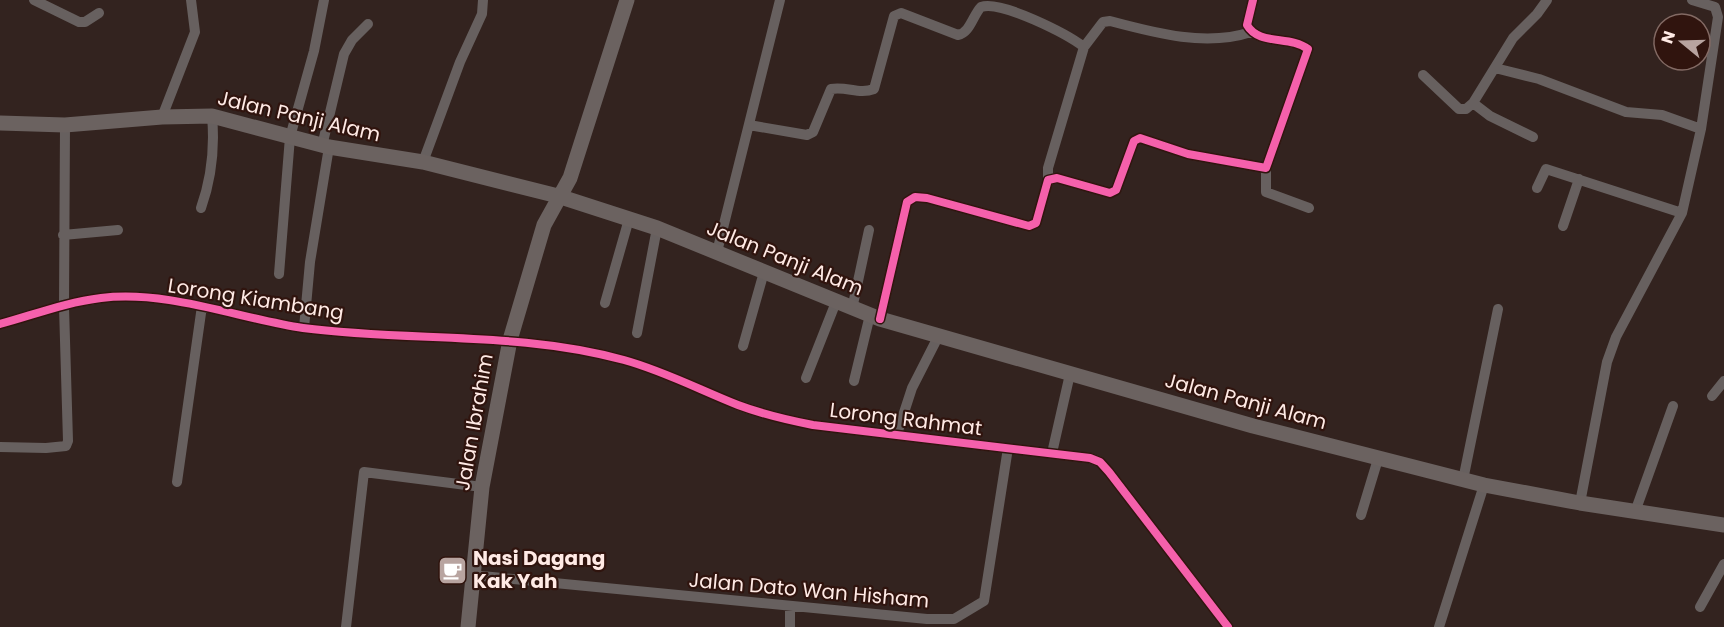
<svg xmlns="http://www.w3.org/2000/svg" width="1724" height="627" font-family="Poppins,sans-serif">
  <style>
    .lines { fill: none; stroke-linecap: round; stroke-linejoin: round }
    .street { stroke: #67605f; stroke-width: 10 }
    .secondary { stroke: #6b6260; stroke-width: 15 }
    .cycleway-casing { stroke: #30140e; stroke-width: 11 }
    .cycleway { stroke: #f560ab; stroke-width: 8 }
    .labels { text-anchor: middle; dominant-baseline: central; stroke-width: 4.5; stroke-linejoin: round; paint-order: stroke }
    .street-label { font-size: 20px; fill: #ffeae5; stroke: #30140e }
    .poi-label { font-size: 20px; font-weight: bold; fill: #ffeae5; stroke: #30140e; text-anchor: start }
  </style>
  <rect width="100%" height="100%" fill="#33231f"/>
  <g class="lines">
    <!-- street -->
    <path class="street" d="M 34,0 L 79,22 L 85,22 L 99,13
      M 1495,68 L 1539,79 L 1626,112 L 1662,115 L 1701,129
      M 1423,75 L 1459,109 L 1466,109 L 1473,103 L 1513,38 L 1537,14 L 1547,0
      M 1473,103 L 1490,116 L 1533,137
      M 162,117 L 195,32 L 191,0
      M 749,125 L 807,135 L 813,132 L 831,89 C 847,86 859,95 874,89 L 894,16 L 901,13 L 958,35 C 970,33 973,15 981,7 C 1001,0 1067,34 1084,47
      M 322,146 L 344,54 L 352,40 L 368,24
      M 423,162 L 460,62 L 482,14 L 483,0
      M 1266,168 L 1266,192 L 1309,208
      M 1048,180 L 1048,168 L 1084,47 L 1103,22 L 1110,21 C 1155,33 1206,47 1251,32
      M 1537,188 L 1546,169 L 1682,213
      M 201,208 C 212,177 215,149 212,116
      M 1563,226 L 1579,179
      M 63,235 L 118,230
      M 717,252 L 780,0
      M 279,274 L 290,137 L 314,51 L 324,0
      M 605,303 L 629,219
      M 852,309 L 869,230
      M 880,319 L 907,202 L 915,197 L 927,198 L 1029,226 L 1036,223 L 1048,180 L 1057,178 L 1110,193 L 1116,190 L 1134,141 L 1140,138 L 1188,154 L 1266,168 L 1308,49 C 1290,35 1259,46 1247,25 L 1253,0
      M 0,324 C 33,315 67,302 101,298 C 169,290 237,318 303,328 C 410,342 519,331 624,360 C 664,371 700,390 738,405 C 762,414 787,420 813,425 L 1090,458 L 1100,462 L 1109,472 L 1228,627
      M 304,328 L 310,262 L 329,147
      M 637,333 L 657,228
      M 743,346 L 764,272
      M 806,378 L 836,302
      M 854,381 L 870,315
      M 1712,396 L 1724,381
      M 897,434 L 912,388 L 938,337
      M 0,447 L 46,448 L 66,446 L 68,441 L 64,307 L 65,125
      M 1052,453 L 1070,374
      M 1463,480 L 1498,309
      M 177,482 L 202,306
      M 1580,503 L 1607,362 L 1616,337 L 1682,213 L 1701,129 L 1718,17 L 1715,7 L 1692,0
      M 1635,512 L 1673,406
      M 1361,515 L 1378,459
      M 472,575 L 927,619 L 954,619 L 984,601 L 1008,448
      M 1700,607 L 1724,564
      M 346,627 L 364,472 L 482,487
      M 790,627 L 790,608
      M 1439,627 L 1484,485"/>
    <!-- secondary -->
    <path class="secondary" d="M 0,123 L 65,125 L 162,117 L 212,116 L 329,147 L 423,162 L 558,196 L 657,228 L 880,319 L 1253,426 L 1484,485 L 1580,503 L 1724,525
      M 468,627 L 482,487 L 510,340 L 544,225 L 570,178 L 627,0"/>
    <defs>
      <path id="cycleway" d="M 880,319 L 907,202 L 915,197 L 927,198 L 1029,226 L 1036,223 L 1048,180 L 1057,178 L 1110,193 L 1116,190 L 1134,141 L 1140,138 L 1188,154 L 1266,168 L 1308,49 C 1290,35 1259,46 1247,25 L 1253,0
        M 0,324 C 33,315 67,302 101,298 C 169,290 237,318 303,328 C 410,342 519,331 624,360 C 664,371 700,390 738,405 C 762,414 787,420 813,425 L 1090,458 L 1100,462 L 1109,472 L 1228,627"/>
    </defs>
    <!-- cycleway casing -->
    <use href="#cycleway" class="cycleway-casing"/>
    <!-- cycleway -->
    <use href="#cycleway" class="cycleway"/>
  </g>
  <!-- icons -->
  <defs>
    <symbol id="cafe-square" viewBox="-11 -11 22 22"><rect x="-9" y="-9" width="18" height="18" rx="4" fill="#b8a4a0" stroke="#30140e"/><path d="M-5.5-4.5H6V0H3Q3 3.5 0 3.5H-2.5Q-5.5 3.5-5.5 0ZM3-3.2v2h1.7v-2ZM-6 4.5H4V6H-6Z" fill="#fff"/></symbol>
  </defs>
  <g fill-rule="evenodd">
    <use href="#cafe-square" x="436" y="554" width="33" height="33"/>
  </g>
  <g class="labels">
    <!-- street labels -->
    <g class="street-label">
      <text transform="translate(299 116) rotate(13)">Jalan Panji Alam</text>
      <text transform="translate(785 258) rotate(22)">Jalan Panji Alam</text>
      <text transform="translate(256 299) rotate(9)">Lorong Kiambang</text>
      <text transform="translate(1246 401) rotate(15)">Jalan Panji Alam</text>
      <text transform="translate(906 419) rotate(7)">Lorong Rahmat</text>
      <text transform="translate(474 422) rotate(-80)">Jalan Ibrahim</text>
      <text transform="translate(809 590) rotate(5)">Jalan Dato Wan Hisham</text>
    </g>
    <!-- poi labels -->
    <g class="poi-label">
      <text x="473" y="558">Nasi Dagang<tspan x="473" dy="23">Kak Yah</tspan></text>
    </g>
  </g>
  <!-- north arrow -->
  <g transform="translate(1682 42) rotate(289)"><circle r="28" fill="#30140e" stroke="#836a64" stroke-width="1.5"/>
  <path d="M0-4.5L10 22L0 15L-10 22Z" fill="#b8a4a0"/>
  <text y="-9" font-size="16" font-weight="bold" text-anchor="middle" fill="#ffeae5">N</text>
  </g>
</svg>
